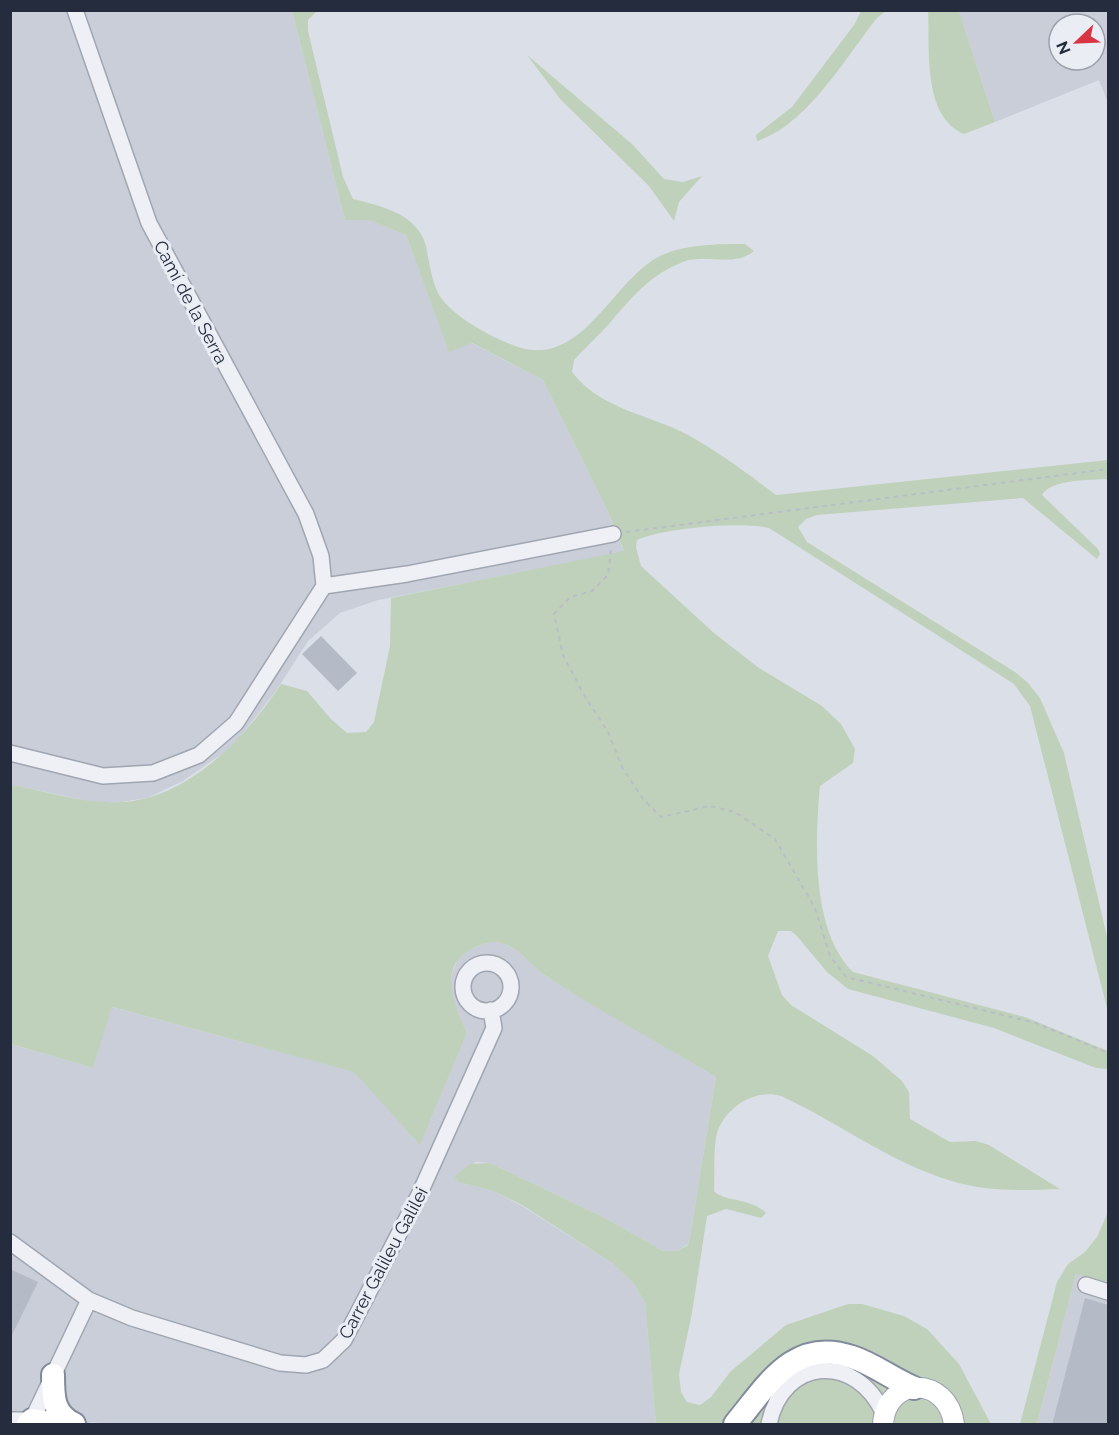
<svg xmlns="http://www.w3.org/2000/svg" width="1119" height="1435" font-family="Raleway,sans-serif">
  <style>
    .built { fill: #c9ced9; fill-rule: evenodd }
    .green { fill: #c0d1bb }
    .building { fill: #b5bac7 }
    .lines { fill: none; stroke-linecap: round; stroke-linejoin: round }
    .minor-casing { stroke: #a0a6b1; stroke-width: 18 }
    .major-casing { stroke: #99a2b3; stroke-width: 22 }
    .highway-casing { stroke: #818b9e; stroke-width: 26 }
    .path { stroke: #b9bdc5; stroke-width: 2; stroke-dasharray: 4.5 4.5; stroke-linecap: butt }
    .minor { stroke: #eef0f5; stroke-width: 15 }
    .major { stroke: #fff; stroke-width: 20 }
    .highway { stroke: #fff; stroke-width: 22 }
    .labels { text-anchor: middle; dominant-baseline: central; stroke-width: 6; stroke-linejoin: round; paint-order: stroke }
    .street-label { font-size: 18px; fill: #242c3e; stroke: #eaeef4 }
  </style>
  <rect width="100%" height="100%" fill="#dbdfe7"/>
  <!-- built -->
  <path class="built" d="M 11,11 L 292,11 L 345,220 L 369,220 L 406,235 L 449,351 L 471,343 L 543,380 L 609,514 L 624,552 L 378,600 L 340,613 L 308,641 L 276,691 L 232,747 L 183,781 L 147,798 L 121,802 L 93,802 L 13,785 L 11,795 Z
    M 959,11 L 1108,11 L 1108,103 L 1099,80 L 995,122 ZM 1059,24 L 1095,24 L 1095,60 L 1059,60 Z
    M 491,941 L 503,943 L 516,950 L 544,975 L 716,1077 L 690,1237 L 688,1244 L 677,1251 L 663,1251 L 607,1219 L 490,1163 L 476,1162 L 454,1177 L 458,1182 L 493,1191 L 522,1206 L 612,1263 L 634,1284 L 645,1303 L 656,1424 L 111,1424 L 91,1422 L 88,1424 L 11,1424 L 10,1044 L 93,1068 L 111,1007 L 355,1072 L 420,1144 L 467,1033 L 451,997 L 450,985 L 452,973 L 458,959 L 467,951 Z
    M 1076,1274 L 1108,1285 L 1108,1424 L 1037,1424 Z"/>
  <!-- green -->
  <path class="green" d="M 292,11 L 317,11 L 308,20 L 308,31 L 343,177 L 353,199 C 381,206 418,214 426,246 C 429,261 431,277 437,291 C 447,314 494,339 518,347 C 583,368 612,280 660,256 C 685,244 718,244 745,244 L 754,251 C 734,268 706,253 683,262 C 651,274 631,298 609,324 C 598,336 585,348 574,360 L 572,372 C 601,410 649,414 688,435 C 719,452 747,473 776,495 L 1108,460 L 1108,479 C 1092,480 1050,479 1042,495 L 1098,549 L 1100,554 L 1097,559 L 1023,498 L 817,515 L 806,519 L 798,527 L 807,542 L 1015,672 L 1028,683 L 1040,698 L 1064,753 L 1108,941 L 1108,1012 L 1030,706 L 1014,684 L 769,528 C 742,521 663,528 637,540 L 636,547 L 641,566 L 714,633 L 759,668 L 822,706 L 841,724 L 855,749 L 853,763 L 820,786 C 815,842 811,931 853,972 L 1025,1017 L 1108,1051 L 1108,1069 L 1096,1068 L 994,1028 L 848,989 L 827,972 L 796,935 L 791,931 L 778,931 L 768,956 L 782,995 L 791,1005 L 873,1056 L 902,1081 L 909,1092 L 910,1119 L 950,1142 L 976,1141 L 989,1145 L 1060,1189 C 1028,1190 995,1192 963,1184 C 899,1169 840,1123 781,1096 C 756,1088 725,1107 717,1133 C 713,1151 715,1173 714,1191 C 723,1202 750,1197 766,1213 L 761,1218 L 726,1209 L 707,1216 L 692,1313 L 679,1374 L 681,1392 L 687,1402 L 700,1405 L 711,1397 L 731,1371 L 786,1325 L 848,1304 L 862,1304 L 904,1316 L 927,1329 L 959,1364 L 991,1424 L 656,1424 L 645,1303 L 634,1284 L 612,1263 L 522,1205 L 493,1191 L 458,1182 L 454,1177 L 470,1164 L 490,1163 L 607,1219 L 663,1251 L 677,1251 L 688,1245 L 690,1237 L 716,1077 C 659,1043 601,1012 546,976 C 531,967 520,948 502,943 C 491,940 482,944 472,949 C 436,967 455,1006 467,1033 L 420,1145 L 354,1072 L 112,1007 L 93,1068 L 11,1044 L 10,795 L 13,785 C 48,792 85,804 121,802 C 187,800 248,735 281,684 L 307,691 L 331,719 L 347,733 L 366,732 L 374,722 L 390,646 L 391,598 L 624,551 L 609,514 L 543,380 L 472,343 L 449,352 L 406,235 L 369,220 L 345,220 Z
    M 861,11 L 886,11 L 877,18 C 846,57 806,126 757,141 L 756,135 L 792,107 L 854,25 Z
    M 928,11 L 959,11 L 995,122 L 964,134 C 922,116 930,49 928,11 Z
    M 527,55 L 632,144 L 664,179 L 683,182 L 702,176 L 679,202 L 674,221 L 649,186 L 561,100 Z
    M 1108,1212 L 1108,1285 L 1076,1274 L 1037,1424 L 1020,1424 L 1057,1282 L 1068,1264 L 1085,1252 L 1097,1237 Z"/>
  <!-- building -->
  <path class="building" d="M 321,636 L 357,673 L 338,691 L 302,654 Z
    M 10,1269 L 38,1282 L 10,1339 Z
    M 1085,1298 L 1108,1305 L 1108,1425 L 1052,1425 Z"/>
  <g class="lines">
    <defs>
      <path id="minor" d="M 75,10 L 149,223 L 306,514 L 321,556 L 324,586
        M 324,586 L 407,574 L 613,534
        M 10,753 L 103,776 L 153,773 L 199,755 L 236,723 L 324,586
        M463 987a24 24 0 1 1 48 0a24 24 0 1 1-48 0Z
        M 10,1242 L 89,1300 L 132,1318 L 280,1363 L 306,1365 L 323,1360 L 344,1340 L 419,1195 L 494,1028 L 491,1010
        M 1086,1285 L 1108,1292
        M 10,1420 L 32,1420 L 89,1300
        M 769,1424 C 783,1357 856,1352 884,1414"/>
      <path id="major" d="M 883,1424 C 887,1375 948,1376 954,1424"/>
      <path id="highway" d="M 53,1375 C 53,1397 53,1414 74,1424
        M 28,1424 L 32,1420 L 57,1424
        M 735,1424 C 767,1386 793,1337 852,1357 C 874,1364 892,1379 914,1388"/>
    </defs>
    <!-- minor casing -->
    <use href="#minor" class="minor-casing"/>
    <!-- major casing -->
    <use href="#major" class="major-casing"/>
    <!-- highway casing -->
    <use href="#highway" class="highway-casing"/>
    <!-- path -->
    <path class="path" d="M 626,532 L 1108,469
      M 611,550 L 608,575 L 592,591 L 570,597 L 554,614 L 563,655 L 584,695 L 608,732 L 622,767 L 643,799 L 661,817 L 710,806 L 735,812 L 775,839 L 815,908 L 830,956 L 846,977 L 1036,1023 L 1108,1053"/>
    <!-- minor -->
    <use href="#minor" class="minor"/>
    <!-- major -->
    <use href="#major" class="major"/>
    <!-- highway -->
    <use href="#highway" class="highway"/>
  </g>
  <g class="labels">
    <!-- street labels -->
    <g class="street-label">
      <text transform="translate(191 302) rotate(62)">Camí de la Serra</text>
      <text transform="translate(383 1263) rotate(-62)">Carrer Galileu Galilei</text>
    </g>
  </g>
  <!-- border -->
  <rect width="1119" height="1435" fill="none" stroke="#242c3e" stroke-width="24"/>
  <!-- north arrow -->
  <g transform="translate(1077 42) rotate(247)"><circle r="28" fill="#eaeef4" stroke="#9ba0ab" stroke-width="1.5"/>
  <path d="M0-4.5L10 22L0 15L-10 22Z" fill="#d83444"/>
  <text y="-9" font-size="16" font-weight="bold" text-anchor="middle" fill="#242c3e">N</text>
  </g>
</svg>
